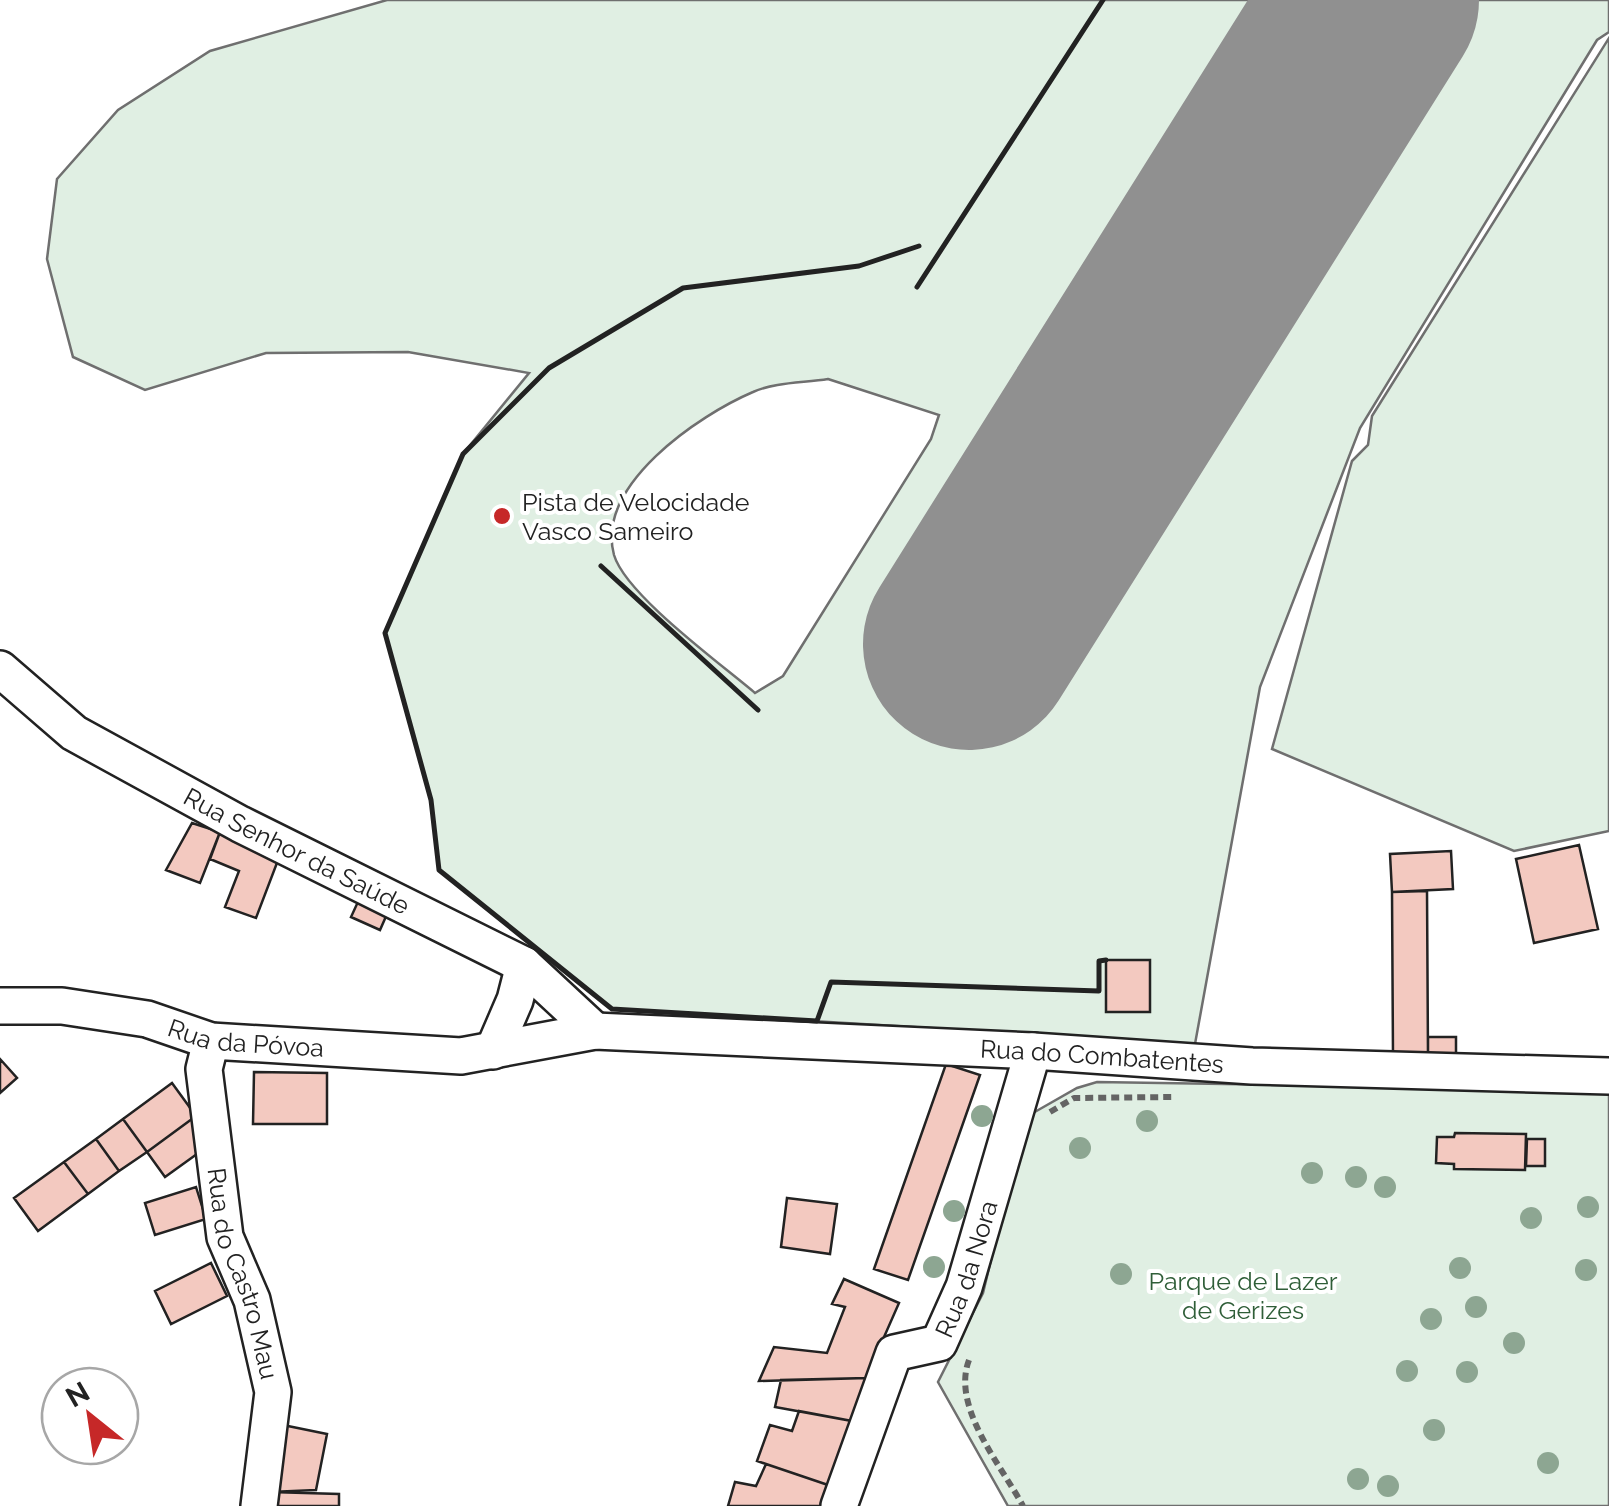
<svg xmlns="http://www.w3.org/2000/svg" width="1609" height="1506" font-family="Raleway,sans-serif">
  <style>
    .green { fill: #e0efe3; stroke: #6f6f6f; stroke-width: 2.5; fill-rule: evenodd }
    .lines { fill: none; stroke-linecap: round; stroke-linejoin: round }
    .runway { stroke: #909090; stroke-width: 212 }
    .building { fill: #f3c9c0; stroke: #222; stroke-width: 2.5 }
    .minor-casing { stroke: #222; stroke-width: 40 }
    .path { stroke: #646464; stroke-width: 6; stroke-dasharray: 8 5; stroke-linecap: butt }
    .minor { stroke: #fff; stroke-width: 35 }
    .wall { stroke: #222; stroke-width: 5 }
    .tree { fill: #8da692 }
    .poi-dot { fill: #c62828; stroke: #fff; stroke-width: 4 }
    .labels { text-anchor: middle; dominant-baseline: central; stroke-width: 8; stroke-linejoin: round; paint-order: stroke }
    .poi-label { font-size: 25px; fill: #222; stroke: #fff; text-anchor: start }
    .street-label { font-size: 25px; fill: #222; stroke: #fff }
    .park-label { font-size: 25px; fill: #2f5e38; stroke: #fff }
  </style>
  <rect width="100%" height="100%" fill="#fff"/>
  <!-- green -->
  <path class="green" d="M 387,0 L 1307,0 L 918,614 L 1015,677 L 1439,0 L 1609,0 L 1609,32 L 1597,40 L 1360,428 L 1260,687 L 1195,1044 L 612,1009 L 439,870 L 431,800 L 385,633 L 463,454 L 529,373 L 408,352 L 266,353 L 145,390 L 73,357 L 47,259 L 57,179 L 118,110 L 210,51 ZM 828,379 L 939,415 L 931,439 L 783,676 L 755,693 C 721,664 626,595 614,555 C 595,485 699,415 753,392 C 775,382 805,383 828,379 Z
    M 1609,38 L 1609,831 L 1514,851 L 1272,749 L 1352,461 L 1368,445 L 1372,416 Z
    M 1097,1082 L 1609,1090 L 1609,1506 L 1008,1506 L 938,1382 L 983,1293 L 1002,1214 L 1033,1113 L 1077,1088 Z"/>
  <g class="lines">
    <!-- runway -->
    <path class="runway" d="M 969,644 L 1373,0"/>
  </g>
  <!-- building -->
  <path class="building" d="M 192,823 L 220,832 L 200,883 L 166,870 Z
    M 220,832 L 280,855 L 256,918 L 225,907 L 239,871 L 210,859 Z
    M 1579,845 L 1598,929 L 1534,943 L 1516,859 Z
    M 1451,851 L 1453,889 L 1392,892 L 1390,854 Z
    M 1427,891 L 1428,1056 L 1393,1056 L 1392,892 Z
    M 362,893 L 391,905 L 380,930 L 351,917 Z
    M 1106,960 L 1150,960 L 1150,1012 L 1106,1012 Z
    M 1428,1037 L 1456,1037 L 1456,1056 L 1428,1056 Z
    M 0,1059 L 17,1078 L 0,1093 Z
    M 946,1064 L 980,1075 L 908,1280 L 874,1269 Z
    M 254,1072 L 327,1073 L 327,1124 L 253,1124 Z
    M 172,1083 L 196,1116 L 147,1152 L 123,1119 Z
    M 196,1116 L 215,1141 L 165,1177 L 147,1152 Z
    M 123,1119 L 147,1152 L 119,1171 L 96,1139 Z
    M 1455,1133 L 1526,1134 L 1525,1170 L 1454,1169 L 1454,1164 L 1436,1163 L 1437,1137 L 1454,1137 Z
    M 96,1139 L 119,1171 L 88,1194 L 64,1162 Z
    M 1527,1139 L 1545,1139 L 1545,1166 L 1526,1166 Z
    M 64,1162 L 88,1194 L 38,1231 L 14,1198 Z
    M 196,1187 L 206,1219 L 155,1235 L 145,1203 Z
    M 787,1198 L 837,1204 L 830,1254 L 781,1247 Z
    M 211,1263 L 227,1296 L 171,1324 L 155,1291 Z
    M 844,1279 L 899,1303 L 866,1378 L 759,1381 L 774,1347 L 827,1353 L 845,1307 L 832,1304 Z
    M 866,1378 L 852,1421 L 775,1407 L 781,1380 Z
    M 799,1411 L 852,1421 L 831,1486 L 757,1461 L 770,1425 L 792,1431 Z
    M 283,1425 L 327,1434 L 316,1490 L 270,1492 Z
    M 766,1464 L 831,1486 L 825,1506 L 728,1506 L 735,1482 L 756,1486 Z
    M 270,1492 L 339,1494 L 339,1506 L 268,1506 Z"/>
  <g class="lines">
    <defs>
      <g id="minor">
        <path id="s1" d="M 0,669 L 74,733 L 240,824 L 524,965 L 595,1031"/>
        <path id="s2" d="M 0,1006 L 62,1006 L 147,1019 L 211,1041 L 461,1056 L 595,1031 L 1033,1051 L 1252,1066 L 1609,1076"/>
        <path id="s3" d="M 211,1041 L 204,1069 L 225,1237 L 252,1300 L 273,1392 L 259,1506"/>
        <path d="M 493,1051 L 515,1000 L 524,965"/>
        <path id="s4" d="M 839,1506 L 894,1353 L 939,1343 L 964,1287 L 1033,1051"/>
      </g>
    </defs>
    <!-- minor casing -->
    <use href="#minor" class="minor-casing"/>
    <!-- path -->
    <path class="path" d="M 1050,1112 L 1074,1098 L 1173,1097
      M 969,1360 C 951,1407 1001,1465 1023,1506"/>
    <!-- minor -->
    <use href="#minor" class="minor"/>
    <!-- wall -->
    <path class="wall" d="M 919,246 L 859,266 L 683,288 L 549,368 L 463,454 L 385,633 L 431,800 L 439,870 L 612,1009 L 817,1021 L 831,982 L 1099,991 L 1099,961 L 1106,960
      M 917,287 L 1103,0
      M 601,566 L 758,710"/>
  </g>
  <!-- trees -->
  <g class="tree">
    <circle cx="982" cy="1116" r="11"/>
    <circle cx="1147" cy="1121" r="11"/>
    <circle cx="1080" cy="1148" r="11"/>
    <circle cx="1312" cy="1173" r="11"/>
    <circle cx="1356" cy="1177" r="11"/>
    <circle cx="1385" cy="1187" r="11"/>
    <circle cx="1588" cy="1207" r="11"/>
    <circle cx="954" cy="1211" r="11"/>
    <circle cx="1531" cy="1218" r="11"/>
    <circle cx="934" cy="1267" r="11"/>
    <circle cx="1460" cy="1268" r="11"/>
    <circle cx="1586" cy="1270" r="11"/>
    <circle cx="1121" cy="1274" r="11"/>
    <circle cx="1476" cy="1307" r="11"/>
    <circle cx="1431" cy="1319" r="11"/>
    <circle cx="1514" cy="1343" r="11"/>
    <circle cx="1407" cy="1371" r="11"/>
    <circle cx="1467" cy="1372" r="11"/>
    <circle cx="1434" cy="1430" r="11"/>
    <circle cx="1548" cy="1463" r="11"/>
    <circle cx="1358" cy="1479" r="11"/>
    <circle cx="1388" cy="1486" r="11"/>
  </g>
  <!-- markers -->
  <circle class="poi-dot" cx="502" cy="516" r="10"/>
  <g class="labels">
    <!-- poi labels -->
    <g class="poi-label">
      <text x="522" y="502">Pista de Velocidade<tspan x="522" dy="29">Vasco Sameiro</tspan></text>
    </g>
    <!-- street labels -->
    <g class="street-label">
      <text stroke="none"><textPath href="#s1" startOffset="350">Rua Senhor da Saúde</textPath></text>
      <text stroke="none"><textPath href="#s2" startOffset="250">Rua da Póvoa</textPath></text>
      <text stroke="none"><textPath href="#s2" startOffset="1110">Rua do Combatentes</textPath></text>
      <text stroke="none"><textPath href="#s4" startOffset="288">Rua da Nora</textPath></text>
      <text stroke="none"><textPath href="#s3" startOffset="238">Rua do Castro Mau</textPath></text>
    </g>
    <!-- park labels -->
    <g class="park-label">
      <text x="1243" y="1281">Parque de Lazer<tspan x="1243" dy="29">de Gerizes</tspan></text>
    </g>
  </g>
  <!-- north arrow -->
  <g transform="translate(90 1416) rotate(330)"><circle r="48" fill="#ffffff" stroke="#a7a7a7" stroke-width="2.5"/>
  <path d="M0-8L18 38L0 25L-18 38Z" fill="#c62828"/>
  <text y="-15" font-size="28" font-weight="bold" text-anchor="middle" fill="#222222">N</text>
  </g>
</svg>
